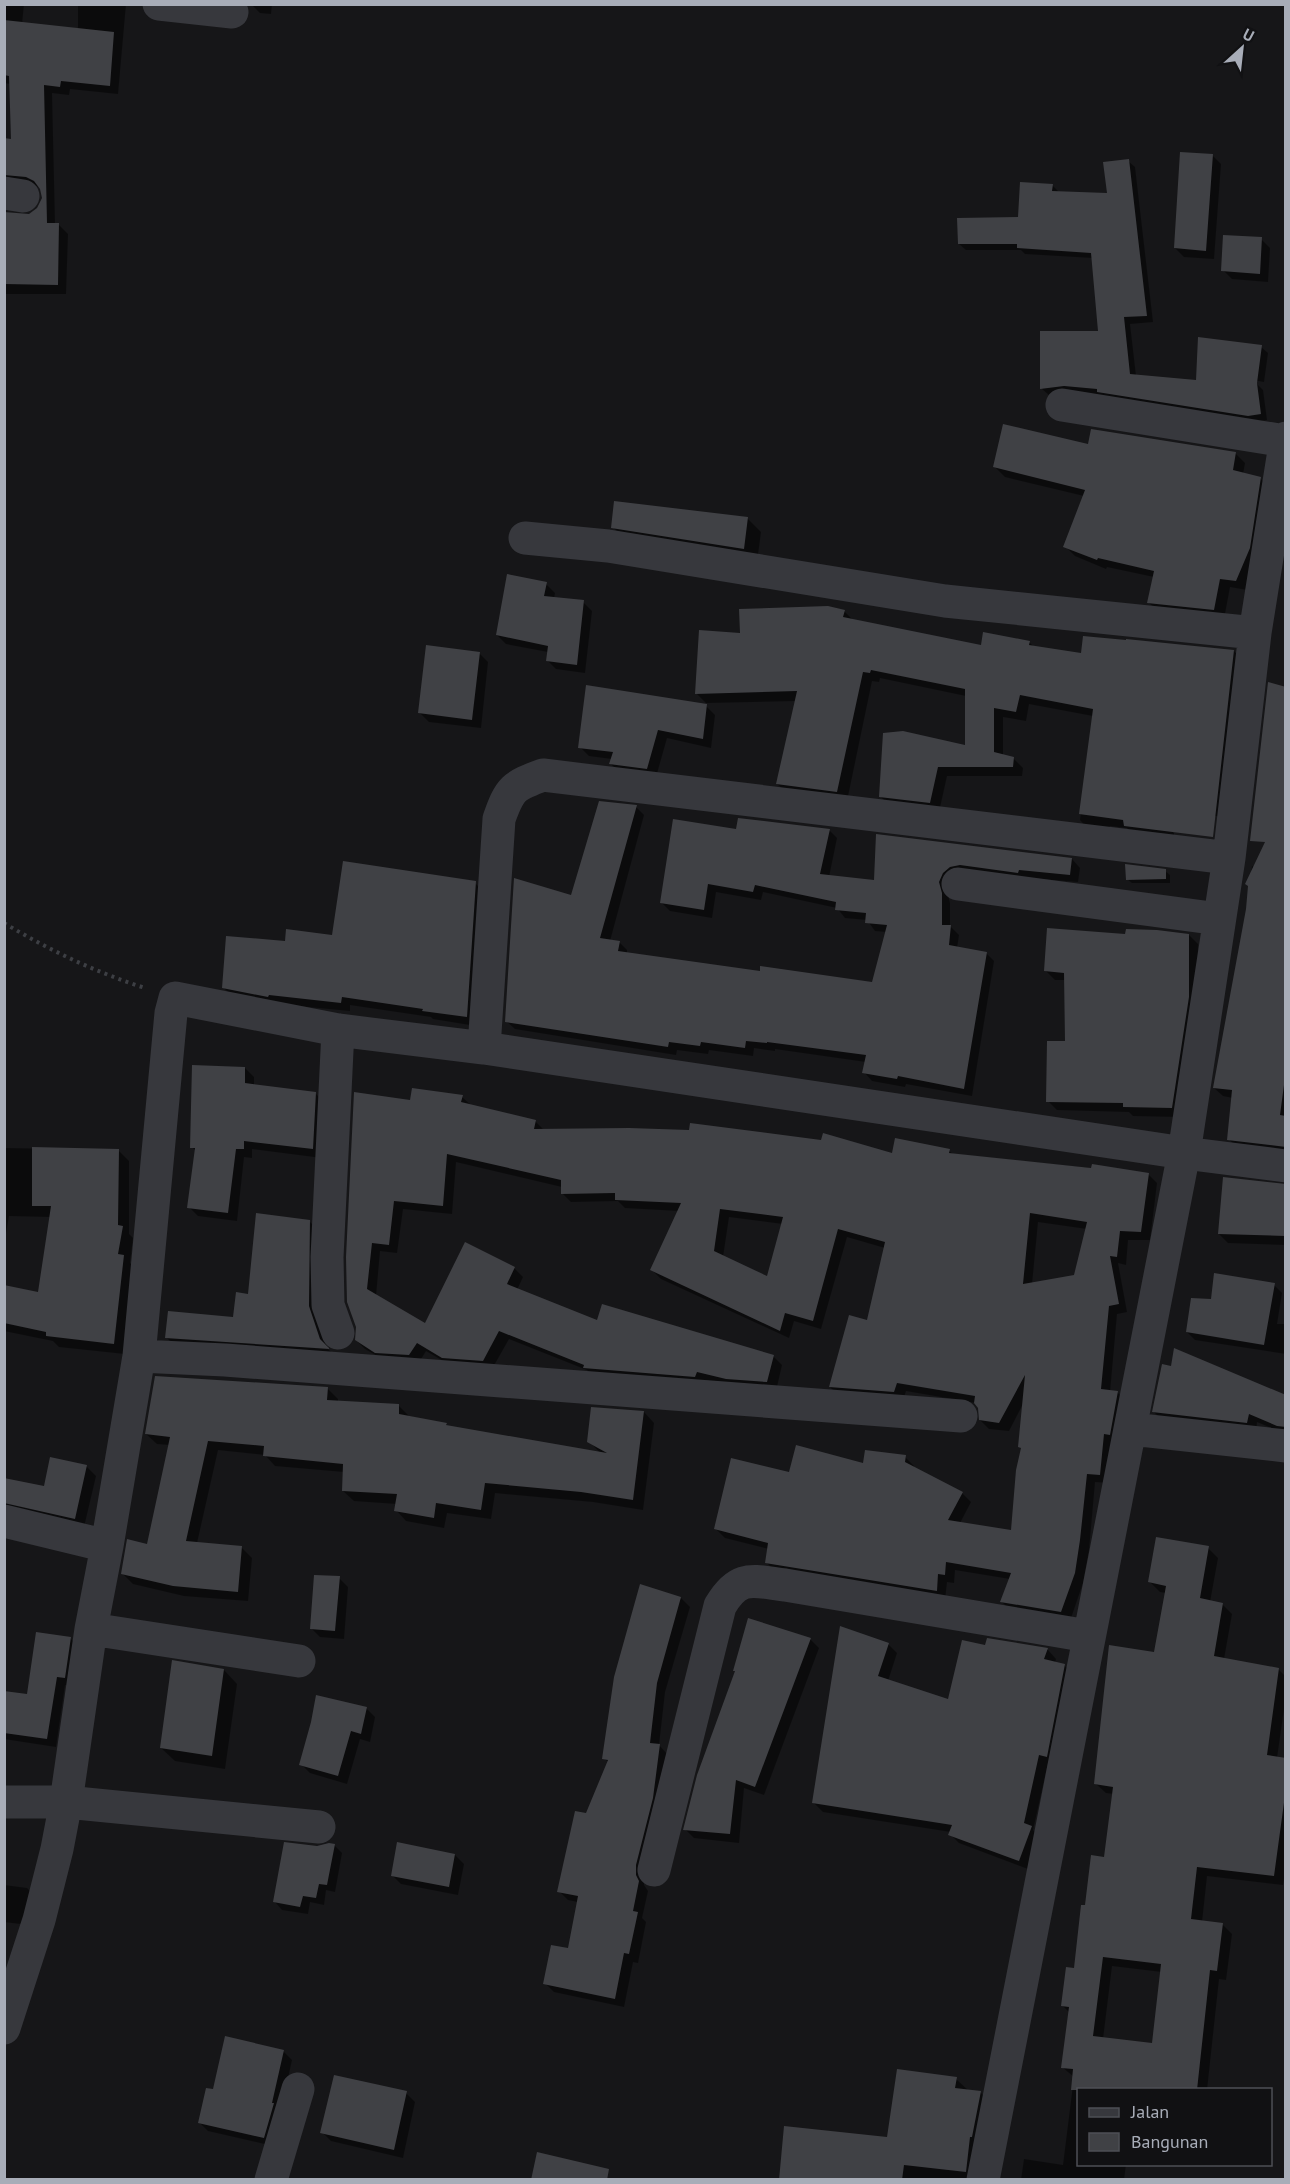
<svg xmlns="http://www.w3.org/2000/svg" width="1290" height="2184" font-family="'PT Sans',sans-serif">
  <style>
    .shadow { fill: #0007; fill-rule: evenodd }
    .building { fill: #404145; fill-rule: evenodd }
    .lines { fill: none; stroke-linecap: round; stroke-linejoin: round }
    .path { stroke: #3d3f44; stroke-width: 4; stroke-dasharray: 3 4.5; stroke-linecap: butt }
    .minor { stroke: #37383d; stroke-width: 33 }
  </style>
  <rect width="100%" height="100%" fill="#161618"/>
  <!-- shadow -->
  <path class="shadow" d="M 4,4 L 24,4 L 22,24 L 78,31 L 78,4 L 126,4 L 118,94 L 70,89 L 69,95 L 52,93 L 55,224 L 59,225 L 68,234 L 66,294 L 4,294 L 4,214 L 30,215 L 38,209 L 43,200 L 41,188 L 36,186 L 17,183 L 4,186 L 4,139 L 12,140 L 11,84 L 4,83 Z
    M 272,4 L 271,14 L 260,13 L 251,4 Z
    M 1212,155 L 1221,164 L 1214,259 L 1184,257 L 1175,248 Z
    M 1128,161 L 1135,167 L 1153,322 L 1130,324 L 1136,376 L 1197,382 L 1261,347 L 1268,353 L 1264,382 L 1253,380 L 1263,390 L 1267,420 L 1255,422 L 1072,393 L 1049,395 L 1042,389 L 1099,333 L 1093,258 L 1025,254 L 1021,250 L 966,250 L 959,244 L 1020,219 L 1052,185 L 1059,192 L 1108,195 Z
    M 1261,239 L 1270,248 L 1268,282 L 1232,279 L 1223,270 Z
    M 1089,445 L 1235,453 L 1245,463 L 1243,474 L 1260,478 L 1270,488 L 1253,591 L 1230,587 L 1224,619 L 1159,612 L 1149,603 L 1154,577 L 1107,567 L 1106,569 L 1075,556 L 1065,546 L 1084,496 L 1005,477 L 995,467 Z
    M 747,518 L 761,532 L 757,562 L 626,541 L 613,527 Z
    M 546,584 L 555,593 L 554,598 L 583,602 L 592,611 L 585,673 L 556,669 L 547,660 L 548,652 L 506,644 L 497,635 Z
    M 844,611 L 854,621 L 982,647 L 1029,642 L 1034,647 L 1082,655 L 1234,651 L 1243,661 L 1225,818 L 1120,795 L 1164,823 L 1174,833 L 1174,840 L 1135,835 L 1127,828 L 1110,826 L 1107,832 L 1089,830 L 1080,820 L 1093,716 L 1029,704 L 1026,721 L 1003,717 L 1003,756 L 1013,758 L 1023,768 L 1022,776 L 947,776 L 939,812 L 890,806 L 880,796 L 967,747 L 966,696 L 880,678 L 879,682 L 872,681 L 847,801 L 787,793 L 777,784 L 796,701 L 706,703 L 697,694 L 742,635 Z
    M 479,653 L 488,662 L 481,728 L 429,722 L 420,713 Z
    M 706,706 L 715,715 L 711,748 L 667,738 L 656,777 L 620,773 L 611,764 L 612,759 L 589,756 L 580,747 Z
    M 636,807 L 644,815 L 610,941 L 619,942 L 627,950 L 627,954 L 761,973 L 873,984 L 887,932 L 875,931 L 867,920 L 845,918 L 837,908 L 763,892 L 761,900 L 716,892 L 712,918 L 670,911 L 662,903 L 737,831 L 829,830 L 837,838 L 829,877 L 875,882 L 878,836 L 1072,859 L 1080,868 L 1078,882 L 1027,878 L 947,891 L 950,903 L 950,926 L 959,935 L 957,948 L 986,953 L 994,961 L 972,1096 L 906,1084 L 905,1087 L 872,1081 L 864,1072 L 866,1062 L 775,1049 L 775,1051 L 754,1048 L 753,1056 L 709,1050 L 708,1054 L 677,1050 L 676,1055 L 515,1029 L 506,1021 L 572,896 Z
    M 1252,866 L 1286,882 L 1286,1154 L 1237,1148 L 1229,1139 L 1233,1098 L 1223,1096 L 1214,1088 L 1248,909 Z
    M 1165,871 L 1170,875 L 1170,883 L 1132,883 L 1127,879 Z
    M 475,883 L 484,892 L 476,1026 L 433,1019 L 431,1017 L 350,1005 L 350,1011 L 277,1004 L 233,997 L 224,988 L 286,942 L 333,936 Z
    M 1127,935 L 1189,935 L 1198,944 L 1197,1007 L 1180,1117 L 1133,1116 L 1129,1112 L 1057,1110 L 1048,1101 L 1066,1043 L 1066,980 L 1055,980 L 1046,971 Z
    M 245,1068 L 254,1077 L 254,1086 L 316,1094 L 325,1103 L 322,1158 L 252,1149 L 252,1158 L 244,1157 L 237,1221 L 198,1216 L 189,1207 L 196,1151 L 192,1147 Z
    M 462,1097 L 472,1106 L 535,1121 L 544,1130 L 894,1155 L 949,1151 L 953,1154 L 1148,1174 L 1157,1183 L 1150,1240 L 1128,1240 L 1126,1265 L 1118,1263 L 1127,1312 L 1117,1314 L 1110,1392 L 1118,1393 L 1126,1402 L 1109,1483 L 1095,1482 L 1089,1550 L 1083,1583 L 1070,1621 L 1011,1611 L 1002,1602 L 1010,1579 L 955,1570 L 954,1583 L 947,1582 L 945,1600 L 776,1572 L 767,1563 L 769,1549 L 725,1538 L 716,1529 L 790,1474 L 905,1457 L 914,1466 L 914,1468 L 962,1493 L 971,1502 L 960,1523 L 1012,1532 L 1022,1449 L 1020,1447 L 1024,1402 L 1009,1431 L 989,1429 L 980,1420 L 980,1408 L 976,1403 L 906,1391 L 903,1400 L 839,1396 L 830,1387 L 868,1322 L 885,1248 L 847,1237 L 821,1329 L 794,1321 L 789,1338 L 661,1279 L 652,1270 L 679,1211 L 625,1208 L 618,1201 L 571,1202 L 562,1193 L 562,1187 L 456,1162 L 452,1214 L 403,1209 L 397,1253 L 380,1251 L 376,1296 L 426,1325 L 466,1244 L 514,1268 L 523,1277 L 517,1290 L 598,1322 L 773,1356 L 782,1365 L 776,1391 L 736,1388 L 706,1380 L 704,1385 L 594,1377 L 587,1370 L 509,1339 L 492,1369 L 452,1366 L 426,1351 L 418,1364 L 386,1361 L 365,1349 L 356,1340 L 357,1326 L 348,1301 L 411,1101 ZM 729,1217 L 783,1224 L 768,1278 L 723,1257 ZM 1038,1222 L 1087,1229 L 1075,1276 L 1032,1284 Z
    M 4,1148 L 118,1150 L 129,1161 L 129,1234 L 133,1238 L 130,1263 L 135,1268 L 125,1354 L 59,1347 L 53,1341 L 4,1331 L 4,1286 L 39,1294 L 51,1217 L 9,1216 L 4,1245 Z
    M 1286,1186 L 1286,1245 L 1228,1243 L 1219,1234 Z
    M 309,1221 L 317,1229 L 317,1315 L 328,1349 L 335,1356 L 175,1346 L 167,1338 L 234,1319 L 249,1295 Z
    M 1274,1285 L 1282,1293 L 1277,1324 L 1286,1324 L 1286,1354 L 1195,1340 L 1187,1332 L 1212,1300 Z
    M 327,1388 L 338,1399 L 338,1402 L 399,1406 L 409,1416 L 446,1425 L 448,1427 L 601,1454 L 589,1441 L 644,1412 L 654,1423 L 643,1510 L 593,1502 L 495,1493 L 491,1519 L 447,1513 L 444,1528 L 406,1521 L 396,1510 L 397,1504 L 354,1501 L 343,1491 L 344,1472 L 275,1466 L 265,1455 L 218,1450 L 197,1543 L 241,1547 L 252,1558 L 248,1601 L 184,1596 L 133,1584 L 122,1573 L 148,1546 L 170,1445 L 157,1444 L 146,1434 Z
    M 1286,1397 L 1286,1434 L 1257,1422 L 1256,1431 L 1163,1421 L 1154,1412 Z
    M 51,1459 L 87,1467 L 96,1476 L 84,1527 L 4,1514 L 4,1480 L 45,1488 Z
    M 1208,1548 L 1218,1558 L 1210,1602 L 1222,1604 L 1232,1614 L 1224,1659 L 1278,1669 L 1286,1677 L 1286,1695 L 1277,1758 L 1286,1759 L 1286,1866 L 1283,1885 L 1207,1876 L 1202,1922 L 1222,1924 L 1232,1934 L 1226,1980 L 1219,1979 L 1207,2090 L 1078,2090 L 1078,2164 L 1126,2164 L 1124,2180 L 1021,2180 L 1024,2159 L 1063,2165 L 1074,2077 L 1062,2067 L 1070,2013 L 1063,2006 L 1075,1970 L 1087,1907 L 1106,1858 L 1114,1794 L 1106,1793 L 1096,1784 L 1155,1654 L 1166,1593 L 1160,1592 L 1150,1582 ZM 1112,1966 L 1162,1972 L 1153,2045 L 1103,2039 Z
    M 339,1578 L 348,1587 L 344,1639 L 320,1637 L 311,1628 Z
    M 681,1598 L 690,1607 L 665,1692 L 659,1745 L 668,1755 L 644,1875 L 644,1885 L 648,1891 L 642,1918 L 646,1922 L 638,1963 L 633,1962 L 624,2007 L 554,1992 L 545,1983 L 569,1950 L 578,1902 L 568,1900 L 559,1891 L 608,1762 L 604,1758 Z
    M 70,1638 L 79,1647 L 74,1687 L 65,1685 L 56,1747 L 4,1739 L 4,1692 L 28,1696 Z
    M 810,1639 L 819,1648 L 764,1795 L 744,1788 L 739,1843 L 694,1838 L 685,1829 Z
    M 988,1640 L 1048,1650 L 1056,1659 L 1055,1663 L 1064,1665 L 1073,1674 L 1055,1765 L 1048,1763 L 1033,1830 L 1040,1837 L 1028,1869 L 959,1843 L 950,1834 L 951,1832 L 823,1812 L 814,1803 L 888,1644 L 897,1653 L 888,1681 L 949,1701 L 986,1647 Z
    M 224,1670 L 237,1684 L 225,1769 L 175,1761 L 161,1748 Z
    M 366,1708 L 375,1717 L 370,1742 L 360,1739 L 347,1784 L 310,1773 L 301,1764 Z
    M 334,1845 L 342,1853 L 335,1892 L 326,1890 L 324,1905 L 310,1902 L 308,1914 L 282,1910 L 275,1902 L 317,1847 Z
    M 455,1855 L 464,1864 L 458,1895 L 401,1884 L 392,1875 Z
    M 4,1885 L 27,1888 L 36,1897 L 29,1925 L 4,1922 Z
    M 283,2051 L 292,2060 L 273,2146 L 208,2131 L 199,2122 L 214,2091 Z
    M 956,2079 L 969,2091 L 981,2093 L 994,2106 L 979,2180 L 780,2180 L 888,2138 Z
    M 406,2093 L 415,2102 L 403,2158 L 331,2141 L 322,2132 Z"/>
  <!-- building -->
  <path class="building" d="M 4,20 L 114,32 L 110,86 L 61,81 L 60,87 L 44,85 L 47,223 L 59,223 L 58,285 L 4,284 L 4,212 L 29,214 L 37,208 L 42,198 L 40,189 L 34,181 L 26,177 L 4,175 L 4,138 L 11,139 L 9,76 L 4,75 Z
    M 1180,152 L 1213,154 L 1206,251 L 1174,248 Z
    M 1129,159 L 1147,316 L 1124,317 L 1130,374 L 1196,380 L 1198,337 L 1262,345 L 1257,383 L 1261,414 L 1248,416 L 1097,392 L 1097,389 L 1064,386 L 1040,389 L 1040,331 L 1098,331 L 1091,253 L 1017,248 L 1017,244 L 958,244 L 957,218 L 1018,217 L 1020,182 L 1053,184 L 1052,191 L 1107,193 L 1103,162 Z
    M 1223,235 L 1262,237 L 1260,274 L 1221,271 Z
    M 1003,424 L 1088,444 L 1091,429 L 1236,452 L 1233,470 L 1261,477 L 1250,548 L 1236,581 L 1220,579 L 1214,610 L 1147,603 L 1154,571 L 1098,558 L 1097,560 L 1063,547 L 1085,490 L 993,467 Z
    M 614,501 L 748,517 L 744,549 L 611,528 Z
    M 507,574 L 547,582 L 544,596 L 584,600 L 577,665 L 546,661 L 548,646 L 496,635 Z
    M 828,606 L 845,610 L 843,617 L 981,645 L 983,632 L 1030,641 L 1029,645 L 1081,653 L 1083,636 L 1126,640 L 1126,639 L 1234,650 L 1213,837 L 1124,826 L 1123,820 L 1079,814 L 1093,709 L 1020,695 L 1016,712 L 994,708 L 994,752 L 1014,757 L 1013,767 L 938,767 L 930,803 L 879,797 L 883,733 L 903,731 L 965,745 L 965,689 L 871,670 L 870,673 L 863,672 L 837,792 L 776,784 L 797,691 L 695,694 L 699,630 L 740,633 L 739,609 Z
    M 426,645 L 480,652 L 472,720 L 418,713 Z
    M 1268,682 L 1286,687 L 1286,1070 L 1280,1115 L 1286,1116 L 1286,1147 L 1227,1140 L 1232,1090 L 1213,1088 L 1246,909 L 1248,886 L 1245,884 L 1265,842 L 1250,841 Z
    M 586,685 L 707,704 L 703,739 L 658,730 L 647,769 L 609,764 L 613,752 L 578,748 Z
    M 599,801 L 637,805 L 600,938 L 620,941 L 618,951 L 760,971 L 760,966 L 872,982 L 887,925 L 865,923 L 866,913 L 835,910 L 836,902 L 755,885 L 753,892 L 708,884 L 704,910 L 660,903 L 673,819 L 736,829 L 738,818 L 830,829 L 820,874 L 874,880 L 876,834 L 1072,858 L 1070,875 L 1019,870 L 1018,873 L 960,865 L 950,867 L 943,873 L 939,882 L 942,893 L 942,925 L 951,925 L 949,945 L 987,952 L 964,1089 L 898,1076 L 897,1079 L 862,1073 L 866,1055 L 767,1042 L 767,1043 L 746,1041 L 745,1048 L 701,1042 L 700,1046 L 669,1042 L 668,1047 L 505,1022 L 514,878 L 571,895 Z
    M 343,861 L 476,881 L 467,1017 L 422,1011 L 423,1009 L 342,997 L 341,1003 L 269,995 L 268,997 L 222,988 L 226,936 L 285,941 L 286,929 L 332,935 Z
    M 1125,864 L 1166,869 L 1166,879 L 1126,880 Z
    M 1047,928 L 1125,934 L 1126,929 L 1157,930 L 1189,934 L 1189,997 L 1172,1108 L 1123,1107 L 1123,1103 L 1046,1102 L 1047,1041 L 1065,1041 L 1064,973 L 1044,971 Z
    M 192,1065 L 245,1067 L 245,1083 L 316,1092 L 313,1149 L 244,1141 L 244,1149 L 236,1149 L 228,1213 L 187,1208 L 195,1148 L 190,1148 Z
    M 412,1088 L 463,1095 L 461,1102 L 536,1120 L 534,1129 L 629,1128 L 689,1130 L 690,1123 L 821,1140 L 823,1133 L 892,1153 L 895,1138 L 950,1149 L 949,1153 L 1091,1168 L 1092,1164 L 1149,1173 L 1141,1232 L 1120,1231 L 1117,1257 L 1110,1256 L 1119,1304 L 1109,1306 L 1101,1389 L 1118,1391 L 1110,1435 L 1104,1434 L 1100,1475 L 1087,1474 L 1080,1540 L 1075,1573 L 1061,1612 L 1000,1602 L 1011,1573 L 946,1562 L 945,1575 L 938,1574 L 937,1591 L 765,1563 L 768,1543 L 714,1529 L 731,1458 L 789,1472 L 796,1445 L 863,1463 L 865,1450 L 906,1455 L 905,1462 L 963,1492 L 948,1520 L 1011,1530 L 1016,1470 L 1021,1448 L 1018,1447 L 1025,1375 L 999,1423 L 979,1420 L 978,1408 L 974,1403 L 975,1396 L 897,1383 L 894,1392 L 829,1387 L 849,1315 L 867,1320 L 885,1242 L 838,1229 L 813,1321 L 785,1313 L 780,1331 L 650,1270 L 681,1203 L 615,1200 L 615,1193 L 561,1194 L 561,1180 L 447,1154 L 443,1206 L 394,1201 L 389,1245 L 372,1243 L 367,1289 L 425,1323 L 465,1242 L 515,1267 L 507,1284 L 597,1320 L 602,1304 L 774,1355 L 767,1382 L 726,1379 L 697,1372 L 695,1377 L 583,1368 L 584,1365 L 499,1331 L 483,1361 L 442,1358 L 417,1343 L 409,1355 L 375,1353 L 355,1340 L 356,1327 L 347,1302 L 346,1257 L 354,1092 L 410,1100 ZM 720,1209 L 783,1217 L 767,1276 L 714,1251 ZM 1030,1213 L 1087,1222 L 1074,1275 L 1023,1284 Z
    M 32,1147 L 119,1149 L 118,1225 L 123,1226 L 118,1254 L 124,1255 L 114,1344 L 46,1336 L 46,1332 L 4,1323 L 4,1285 L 38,1292 L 51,1206 L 32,1206 Z
    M 1223,1177 L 1286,1184 L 1285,1236 L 1218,1234 Z
    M 256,1213 L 310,1220 L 309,1306 L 320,1339 L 330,1349 L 165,1338 L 168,1311 L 233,1317 L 236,1292 L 248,1294 Z
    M 1214,1273 L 1275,1283 L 1264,1345 L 1186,1332 L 1191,1298 L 1211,1299 Z
    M 1174,1348 L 1286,1395 L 1286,1427 L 1277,1426 L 1249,1414 L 1247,1423 L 1152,1412 L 1162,1364 L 1171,1366 Z
    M 155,1376 L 328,1387 L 327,1400 L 399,1404 L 399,1414 L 447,1423 L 446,1425 L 607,1453 L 587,1442 L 591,1407 L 644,1411 L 633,1500 L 581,1492 L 485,1483 L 481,1510 L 436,1503 L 434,1518 L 394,1511 L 397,1494 L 342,1491 L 343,1464 L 263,1456 L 264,1446 L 208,1441 L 186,1541 L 242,1546 L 238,1592 L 173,1586 L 121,1574 L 127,1539 L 147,1544 L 170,1437 L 145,1434 Z
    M 50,1457 L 87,1465 L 75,1519 L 4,1503 L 4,1478 L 44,1486 Z
    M 1156,1537 L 1209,1546 L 1200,1598 L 1223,1603 L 1214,1656 L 1279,1668 L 1267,1755 L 1286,1758 L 1286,1788 L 1274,1876 L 1197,1867 L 1191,1919 L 1223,1923 L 1217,1971 L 1210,1970 L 1197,2090 L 1071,2090 L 1073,2069 L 1061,2068 L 1069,2007 L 1061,2006 L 1066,1967 L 1074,1968 L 1081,1905 L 1085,1905 L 1091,1855 L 1104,1857 L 1113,1787 L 1094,1784 L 1109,1645 L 1154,1652 L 1166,1586 L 1148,1582 ZM 1103,1957 L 1161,1964 L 1152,2043 L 1093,2036 Z
    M 314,1575 L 340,1576 L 335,1631 L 310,1629 Z
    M 640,1584 L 681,1597 L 657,1683 L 650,1743 L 660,1744 L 653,1798 L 636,1865 L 636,1875 L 639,1881 L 633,1911 L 638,1912 L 629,1954 L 624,1953 L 615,1999 L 543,1984 L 551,1945 L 568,1948 L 578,1896 L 557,1892 L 575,1811 L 586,1813 L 608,1760 L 602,1759 L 614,1677 Z
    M 748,1618 L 811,1638 L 755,1787 L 736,1780 L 730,1834 L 683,1830 L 697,1775 L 735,1671 L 733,1671 Z
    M 840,1626 L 889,1643 L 878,1676 L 948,1699 L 962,1640 L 985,1645 L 987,1638 L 1048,1648 L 1044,1659 L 1065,1664 L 1047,1757 L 1039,1755 L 1024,1823 L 1032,1826 L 1019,1861 L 948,1835 L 952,1825 L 812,1803 Z
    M 36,1632 L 71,1637 L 65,1678 L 57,1677 L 47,1739 L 4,1733 L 4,1691 L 27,1694 Z
    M 172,1660 L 224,1669 L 212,1756 L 160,1748 Z
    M 316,1695 L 367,1707 L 361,1734 L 351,1731 L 338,1776 L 299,1765 L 311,1722 Z
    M 284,1842 L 317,1846 L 329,1843 L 335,1844 L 327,1885 L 319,1884 L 316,1898 L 303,1896 L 300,1907 L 273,1902 Z
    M 397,1842 L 455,1854 L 449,1887 L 391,1876 Z
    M 225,2036 L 284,2050 L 272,2103 L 274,2103 L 264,2138 L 198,2123 L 206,2088 L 213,2089 Z
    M 897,2069 L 957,2077 L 955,2088 L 981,2091 L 972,2137 L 970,2137 L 966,2172 L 904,2165 L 902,2180 L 779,2180 L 784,2126 L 887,2137 Z
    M 334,2075 L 407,2091 L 394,2150 L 320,2133 Z
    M 537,2152 L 609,2169 L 607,2180 L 531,2180 Z"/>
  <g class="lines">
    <!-- path -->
    <path class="path" d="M 4,923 C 49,950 95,972 145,988"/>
    <!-- minor -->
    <path class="minor" d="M 159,4 L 232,12
      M 4,193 L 23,196
      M 1062,405 L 1285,441
      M 525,538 L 608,546 L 945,601 L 1255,633
      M 958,884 L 1219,919
      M 338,1030 L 327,1257 L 328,1305 L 338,1333
      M 484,1048 L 499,819 C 510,788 513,786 543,775 L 1229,858
      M 139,1356 L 225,1360 L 961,1416
      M 1131,1429 L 1286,1446
      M 4,1521 L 107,1546
      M 91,1629 L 299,1661
      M 4,1802 L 66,1802 L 319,1827
      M 654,1870 L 720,1606 C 739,1574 752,1581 785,1585 L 1088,1636
      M 4,2028 L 39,1920 L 57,1849 L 66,1802 L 91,1629 L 107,1546 L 139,1356 L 171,1013 L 175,998 L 338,1030 L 484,1048 L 1184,1153 L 1286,1166
      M 271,2180 L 298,2089
      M 983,2180 L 1184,1153 L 1229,858 L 1255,633 L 1286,438"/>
  </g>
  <!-- border -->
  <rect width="1290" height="2184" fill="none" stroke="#a8adb8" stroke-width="12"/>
  <!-- legend -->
  <rect x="1077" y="2088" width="195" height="78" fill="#111113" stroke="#4d4f55" stroke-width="1.5"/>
  <rect x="1089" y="2108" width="30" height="9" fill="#37383d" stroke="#4d4f55" stroke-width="1.5"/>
  <text x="1131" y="2118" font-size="18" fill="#a8adb8">Jalan</text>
  <rect x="1089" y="2133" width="30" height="18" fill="#404145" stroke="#4d4f55" stroke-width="1.5"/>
  <text x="1131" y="2148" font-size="18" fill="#a8adb8">Bangunan</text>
  <!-- north arrow -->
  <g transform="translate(1242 48) rotate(27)" stroke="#111113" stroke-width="4.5" paint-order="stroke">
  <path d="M0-4.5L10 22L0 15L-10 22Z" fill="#a8adb8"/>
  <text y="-9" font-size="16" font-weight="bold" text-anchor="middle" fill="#a8adb8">U</text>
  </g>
</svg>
